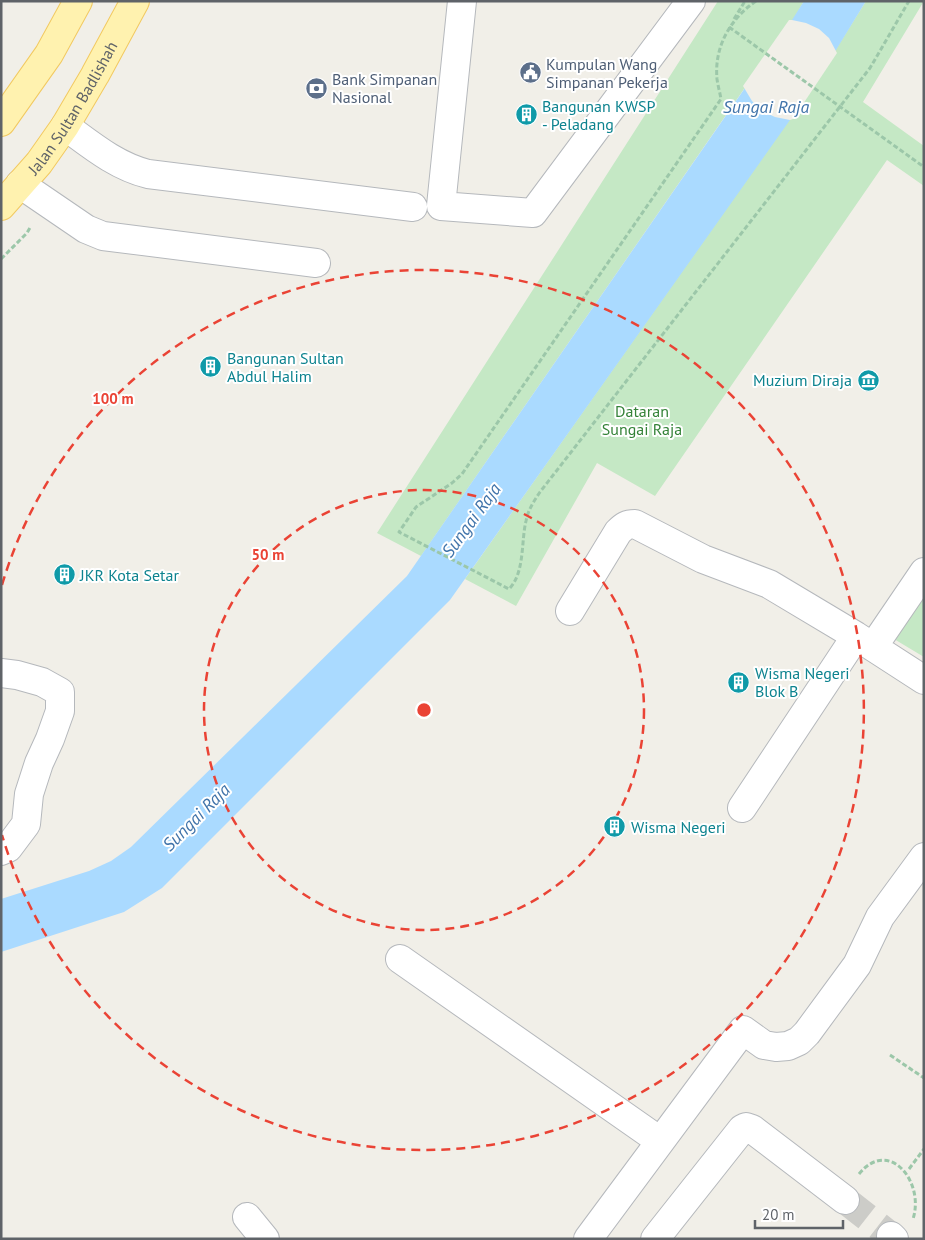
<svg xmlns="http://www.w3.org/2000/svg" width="925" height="1240" font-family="'PT Sans',sans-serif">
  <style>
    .green { fill: #c5e8c5 }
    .water { fill: #aadaff }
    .pier { fill: #f1efe8 }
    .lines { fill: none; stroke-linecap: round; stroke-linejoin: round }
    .minor-tunnel { stroke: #ccccc8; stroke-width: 28; stroke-dasharray: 28 14; stroke-linecap: butt }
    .minor-casing { stroke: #b5b8bc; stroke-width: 30 }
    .major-casing { stroke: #f2c960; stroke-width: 30 }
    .path { stroke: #9cc7a9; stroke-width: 3; stroke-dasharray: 5 2.5; stroke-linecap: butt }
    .minor { stroke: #fff; stroke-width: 28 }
    .major { stroke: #fff2af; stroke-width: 28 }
    .ring { fill: none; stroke: #ea4335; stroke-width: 2.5; stroke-dasharray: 9 6 }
    .labels { text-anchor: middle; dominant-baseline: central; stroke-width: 4; stroke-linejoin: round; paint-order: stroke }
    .service-label { font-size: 16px; fill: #4e5e75; stroke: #fff; text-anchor: start }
    .street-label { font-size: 16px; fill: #5f6368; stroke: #fff }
    .culture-label { font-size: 16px; fill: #0d838f; stroke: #fff; text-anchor: start }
    .park-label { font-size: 16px; fill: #348238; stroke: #fff }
    .water-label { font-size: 18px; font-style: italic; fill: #4174aa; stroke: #fff }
    .centre { fill: #ea4335; stroke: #fff; stroke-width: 2.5 }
    .ring-label { font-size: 15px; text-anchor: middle; font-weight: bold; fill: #ea4335; stroke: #fff; stroke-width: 4; stroke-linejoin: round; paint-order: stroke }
  </style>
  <rect width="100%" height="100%" fill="#f1efe8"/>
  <!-- green -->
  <path class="green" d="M 718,1 L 804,1 L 793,20 L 836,49 L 866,1 L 924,1 L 863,102 L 924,146 L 924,186 L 887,160 L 655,496 L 597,463 L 516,606 L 465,579 L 789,120 L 744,89 L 421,556 L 377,533 Z
    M 924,587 L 924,657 L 889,636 Z"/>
  <!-- water -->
  <path class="water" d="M 804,1 L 866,1 L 836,50 L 790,120 L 450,600 L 162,888 L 124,912 L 1,952 L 1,899 L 89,871 L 111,861 L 131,847 L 407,576 L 792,20 Z"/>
  <!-- pier -->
  <path class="pier" d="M 789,20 L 792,20 L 806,23 L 819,29 L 829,38 L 837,53 L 793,119 L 790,120 L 775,117 L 762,111 L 752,101 L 743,86 Z"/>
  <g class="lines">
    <!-- minor-tunnel -->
    <path class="minor-tunnel" d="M 845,1200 L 891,1236"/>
    <defs>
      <path id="minor" d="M 462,1 L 441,206 L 533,213 L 691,1
        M 65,126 C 91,145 116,166 148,174 L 413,207
        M 20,184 L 86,229 L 103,236 L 316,263
        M 570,611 L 618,532 C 624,526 627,524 635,524 L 703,559 L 769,584 L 856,636 L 924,680
        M 873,647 L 924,572
        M 1,673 L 17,675 L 42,682 L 60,692 L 60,711 L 50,739 L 39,763 L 29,794 L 26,824 L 8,848 L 1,851
        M 742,808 L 856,636
        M 400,959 L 660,1141
        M 247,1217 L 265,1239
        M 891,1236 L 894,1239
        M 588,1239 L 743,1030 L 764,1045 L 776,1047 L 788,1046 L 799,1041 L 807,1033 L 857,965 L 880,917 L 924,857
        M 655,1239 L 742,1129 L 746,1127 L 752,1129 L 845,1200"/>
      <g id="major">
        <path d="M 1,122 L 49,54 L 78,1"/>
        <path id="s1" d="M 1,206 L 39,163 L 65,126 L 95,75 L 135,1"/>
      </g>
    </defs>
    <!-- minor casing -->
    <use href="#minor" class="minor-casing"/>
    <!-- major casing -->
    <use href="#major" class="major-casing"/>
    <!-- path -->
    <path class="path" d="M 756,1 C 730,19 714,47 717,79 C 718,86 720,93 721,99 L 462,474 L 452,483 L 416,507 L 399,532 L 509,589 C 525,573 521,541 526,521 C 528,510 534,501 540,492 L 870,68 L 909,1
      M 734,19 L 745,1
      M 729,27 L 924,167
      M 1,259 L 27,233 L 31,226
      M 890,1055 L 924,1078
      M 909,1169 L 924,1149
      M 859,1174 C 889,1137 925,1182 913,1219"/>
    <!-- minor -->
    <use href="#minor" class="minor"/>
    <!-- major -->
    <use href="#major" class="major"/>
  </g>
  <!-- distance rings -->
  <g class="ring">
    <circle cx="424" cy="710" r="220"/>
    <path d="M2 585A440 440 0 1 1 2 835"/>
  </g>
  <!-- icons -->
  <defs>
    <symbol id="civic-disc" viewBox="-11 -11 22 22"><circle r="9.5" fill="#5c6f8a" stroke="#fff"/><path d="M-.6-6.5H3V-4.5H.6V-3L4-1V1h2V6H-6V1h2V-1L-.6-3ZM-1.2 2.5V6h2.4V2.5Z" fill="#fff"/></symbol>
    <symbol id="bank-disc" viewBox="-11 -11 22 22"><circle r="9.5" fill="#5c6f8a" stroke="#fff"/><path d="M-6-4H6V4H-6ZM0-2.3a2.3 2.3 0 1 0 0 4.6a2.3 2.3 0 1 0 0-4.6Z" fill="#fff"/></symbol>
    <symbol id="building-disc" viewBox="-11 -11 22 22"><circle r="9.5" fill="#0f9aa8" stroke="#fff"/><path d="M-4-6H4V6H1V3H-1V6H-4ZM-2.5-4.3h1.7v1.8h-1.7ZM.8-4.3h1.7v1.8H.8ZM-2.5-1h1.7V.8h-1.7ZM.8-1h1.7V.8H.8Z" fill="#fff"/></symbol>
    <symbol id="museum-disc" viewBox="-11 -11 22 22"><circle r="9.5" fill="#0f9aa8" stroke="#fff"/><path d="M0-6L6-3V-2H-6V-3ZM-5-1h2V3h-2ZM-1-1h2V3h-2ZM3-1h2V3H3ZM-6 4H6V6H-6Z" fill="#fff"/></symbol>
  </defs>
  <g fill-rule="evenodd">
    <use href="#civic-disc" x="518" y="60" width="25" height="25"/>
    <use href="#bank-disc" x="304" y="76" width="25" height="25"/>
    <use href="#building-disc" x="514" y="102" width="25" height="25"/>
    <use href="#building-disc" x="198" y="354" width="25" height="25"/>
    <use href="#museum-disc" x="856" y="368" width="25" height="25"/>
    <use href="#building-disc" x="52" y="562" width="25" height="25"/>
    <use href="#building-disc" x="726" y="670" width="25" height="25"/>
    <use href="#building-disc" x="602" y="814" width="25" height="25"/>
  </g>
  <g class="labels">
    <!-- service labels -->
    <g class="service-label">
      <text x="546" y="64">Kumpulan Wang<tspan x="546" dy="18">Simpanan Pekerja</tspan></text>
      <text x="332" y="79">Bank Simpanan<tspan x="332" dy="18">Nasional</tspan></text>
    </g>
    <!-- street labels -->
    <g class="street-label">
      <text stroke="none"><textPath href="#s1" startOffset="122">Jalan Sultan Badlishah</textPath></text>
    </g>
    <!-- culture labels -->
    <g class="culture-label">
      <text x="542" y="106">Bangunan KWSP<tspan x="542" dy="18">- Peladang</tspan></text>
      <text x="227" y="358">Bangunan Sultan<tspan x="227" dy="18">Abdul Halim</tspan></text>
      <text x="852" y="380" text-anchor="end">Muzium Diraja</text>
      <text x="80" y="575">JKR Kota Setar</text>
      <text x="755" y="673">Wisma Negeri<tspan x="755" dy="18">Blok B</tspan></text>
      <text x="631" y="827">Wisma Negeri</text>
    </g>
    <!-- park labels -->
    <g class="park-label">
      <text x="642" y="411">Dataran<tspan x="642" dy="18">Sungai Raja</tspan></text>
    </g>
    <!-- water labels -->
    <g class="water-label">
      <text x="766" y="106">Sungai Raja</text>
      <text transform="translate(471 520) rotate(-54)">Sungai Raja</text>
      <text transform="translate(196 817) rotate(-45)">Sungai Raja</text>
    </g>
  </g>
  <circle cx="424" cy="710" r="8" class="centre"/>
  <g class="ring-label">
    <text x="113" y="404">100 m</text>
    <text x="268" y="560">50 m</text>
  </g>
  <!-- border -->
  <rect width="925" height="1240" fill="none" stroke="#5f6368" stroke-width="5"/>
  <!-- scale -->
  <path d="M755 1220v8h88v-8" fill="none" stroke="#5f6368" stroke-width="2.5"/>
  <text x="762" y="1220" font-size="15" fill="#5f6368" stroke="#ffffff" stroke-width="4" paint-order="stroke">20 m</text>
</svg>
